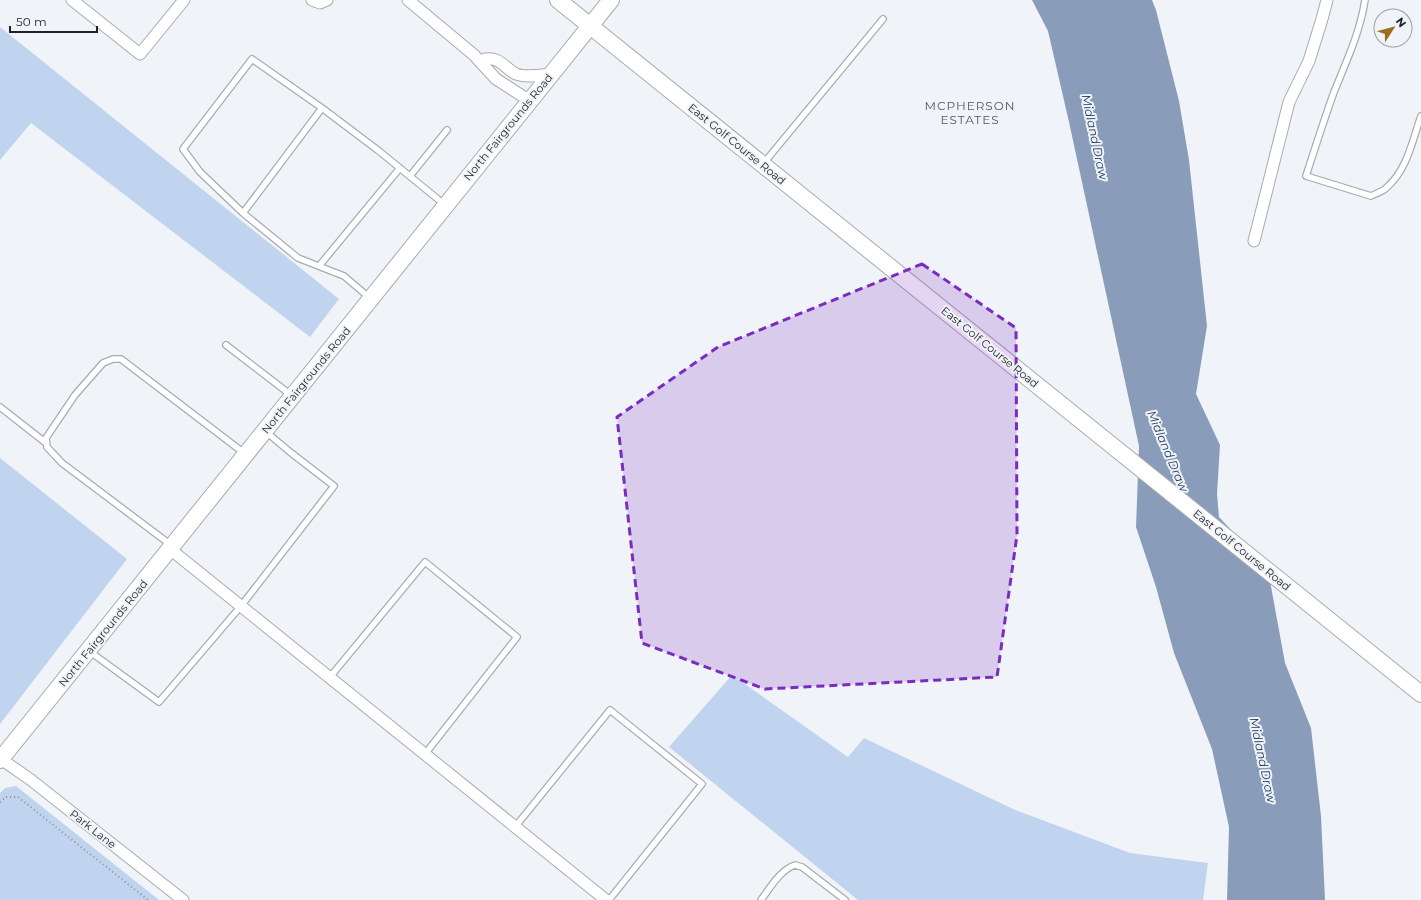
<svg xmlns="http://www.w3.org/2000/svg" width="1421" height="900" font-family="Montserrat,sans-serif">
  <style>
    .green { fill: #c1d4ef }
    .water { fill: #899dbb }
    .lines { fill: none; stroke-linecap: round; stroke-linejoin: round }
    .lane-casing { stroke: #a8abaf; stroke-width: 8 }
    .street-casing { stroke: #a8abaf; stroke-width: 13 }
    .secondary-casing { stroke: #a8abaf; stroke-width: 18 }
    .path { stroke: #8f9195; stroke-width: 2; stroke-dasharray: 1 3; stroke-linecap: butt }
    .lane { stroke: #fff; stroke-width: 5.5 }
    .street { stroke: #fff; stroke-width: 11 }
    .secondary { stroke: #fff; stroke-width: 16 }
    .marked { fill: #7b2cbf; fill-opacity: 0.2; stroke: #7b2cbf; stroke-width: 3; stroke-dasharray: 8 5; stroke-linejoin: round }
    .labels { text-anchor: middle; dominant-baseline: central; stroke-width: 4; stroke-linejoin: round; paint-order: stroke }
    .street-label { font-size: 11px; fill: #1f2122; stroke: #f0f3f8 }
    .neighbourhood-label { font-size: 12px; letter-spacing: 1px; fill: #54575b; stroke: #f0f3f8 }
    .water-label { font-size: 12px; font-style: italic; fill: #17335b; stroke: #f0f3f8 }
  </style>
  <rect width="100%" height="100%" fill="#f0f3f8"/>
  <!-- green -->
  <path class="green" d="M 0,27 L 339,299 L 310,337 L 31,123 L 0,160 Z
    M 0,458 L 127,559 L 0,724 Z
    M 732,675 L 848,757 L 864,738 L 1013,809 L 1130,853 L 1208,863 L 1203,900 L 858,900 L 669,747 Z
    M 16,786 L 159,900 L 0,900 L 0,793 L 5,788 Z"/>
  <!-- water -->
  <path class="water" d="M 1032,0 L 1152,0 L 1156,10 L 1179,101 L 1189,160 L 1207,326 L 1196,394 L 1220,445 L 1217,494 L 1219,517 L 1268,570 L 1285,663 L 1311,728 L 1321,816 L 1325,900 L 1227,900 L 1229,827 L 1212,749 L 1174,653 L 1156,587 L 1136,527 L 1139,446 L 1069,122 L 1048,31 Z"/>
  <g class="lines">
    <defs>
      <path id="lane" d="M 1365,0 C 1360,33 1346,62 1334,92 C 1324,120 1315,148 1306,176 L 1371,196 C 1375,194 1381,192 1385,189 C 1407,171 1412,142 1421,116
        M 763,164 L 883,19
        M 410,176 L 447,130
        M 243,213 L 322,108
        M 319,266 L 400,168
        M 371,299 L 344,276 L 298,258 L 243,213 L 200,172 L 183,149 L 252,59 L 322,108 L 379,151 L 445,205
        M 226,345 L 291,395
        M 0,407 L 46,443
        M 171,545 L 62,463 L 47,447 L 46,438 L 75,395 L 103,363 L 113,359 L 121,359 L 244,453
        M 89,651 L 159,702 L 241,606 L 334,486 L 290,452 L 265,431
        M 330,677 L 425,562 L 517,637 L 425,754
        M 515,827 L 610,710 L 702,784 L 609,900
        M 761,900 C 770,888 780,870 795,865 L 802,867 L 845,900"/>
      <path id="street" d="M 72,0 L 140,54 L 184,0
        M 312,0 L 320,3 L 327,0
        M 408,0 L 474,55 L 496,79 L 530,101
        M 482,63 L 485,59 C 501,57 504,68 516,74 C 526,78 541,75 551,74
        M 1254,241 L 1289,102 L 1309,61 L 1322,19 L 1327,0
        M 170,549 L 606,900
        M 1,759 L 31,780 L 183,900"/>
      <path id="secondary" d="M 558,0 L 1421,694
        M 0,760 L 611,0"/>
    </defs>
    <!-- lane casing -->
    <use href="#lane" class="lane-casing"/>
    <!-- street casing -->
    <use href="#street" class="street-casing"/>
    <!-- secondary casing -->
    <use href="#secondary" class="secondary-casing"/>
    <!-- path -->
    <path class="path" d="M 0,802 L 6,797 L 18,797 L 148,900"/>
    <!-- lane -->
    <use href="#lane" class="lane"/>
    <!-- street -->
    <use href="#street" class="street"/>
    <!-- secondary -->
    <use href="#secondary" class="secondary"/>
  </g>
  <!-- marked area -->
  <path class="marked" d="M 922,264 L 1016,328 L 1017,535 L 997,677 L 765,689 L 642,643 L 617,417 L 718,347 Z"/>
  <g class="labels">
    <!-- street labels -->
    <g class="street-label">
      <text transform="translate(508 127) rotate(-51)">North Fairgrounds Road</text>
      <text transform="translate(737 144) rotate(39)">East Golf Course Road</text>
      <text transform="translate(990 347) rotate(39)">East Golf Course Road</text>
      <text transform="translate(306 380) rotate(-51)">North Fairgrounds Road</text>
      <text transform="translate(1242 550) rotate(39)">East Golf Course Road</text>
      <text transform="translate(103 633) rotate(-51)">North Fairgrounds Road</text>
      <text transform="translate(93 829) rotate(38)">Park Lane</text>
    </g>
    <!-- neighbourhood labels -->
    <g class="neighbourhood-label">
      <text x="970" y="105">MCPHERSON<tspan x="970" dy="14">ESTATES</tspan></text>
    </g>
    <!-- water labels -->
    <g class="water-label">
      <text transform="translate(1095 137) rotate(78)">Midland Draw</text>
      <text transform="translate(1168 451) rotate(67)">Midland Draw</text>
      <text transform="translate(1263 760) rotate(78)">Midland Draw</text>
    </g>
  </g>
  <!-- north arrow -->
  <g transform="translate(1393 28) rotate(54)"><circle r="19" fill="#f0f3f8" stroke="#9c9fa2"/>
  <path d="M0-3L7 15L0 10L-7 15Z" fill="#9a6e1d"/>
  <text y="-6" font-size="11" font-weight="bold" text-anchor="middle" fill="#1f2122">N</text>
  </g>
  <!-- scale -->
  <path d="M10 26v6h87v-6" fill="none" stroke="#1f2122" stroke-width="2"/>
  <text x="16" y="26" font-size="12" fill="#1f2122" stroke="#f0f3f8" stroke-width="3" paint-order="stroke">50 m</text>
</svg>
